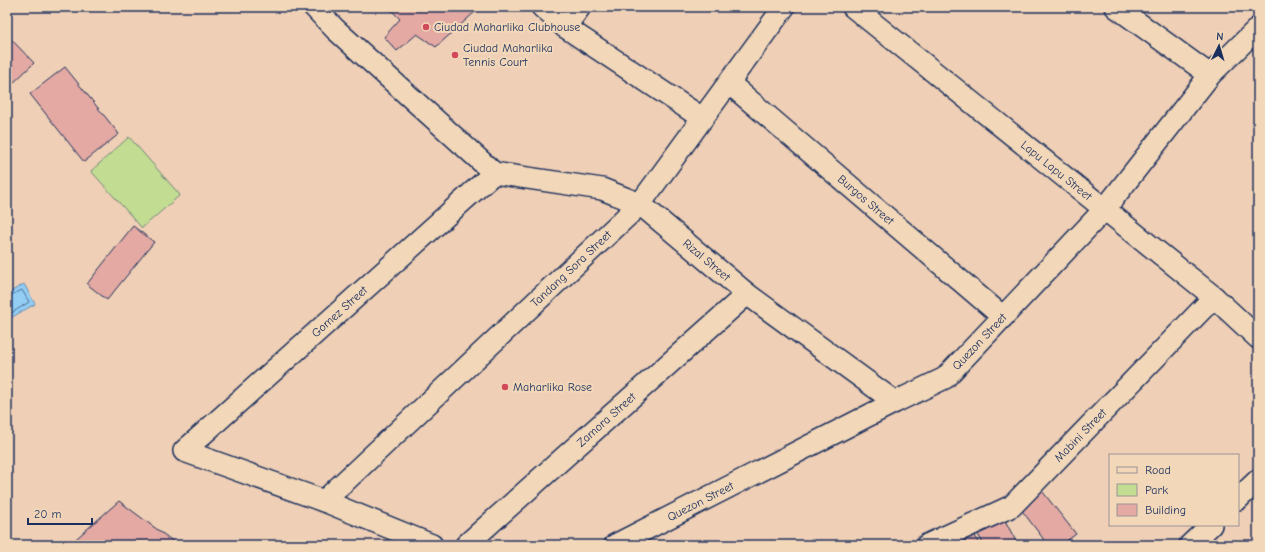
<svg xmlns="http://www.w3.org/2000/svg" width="1265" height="552" font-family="'Comic Neue',sans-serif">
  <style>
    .green { fill: #c2dc92; stroke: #6e8678 }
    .water { fill: #93cdf3; stroke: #638eb7 }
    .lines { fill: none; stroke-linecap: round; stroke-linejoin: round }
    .shore { stroke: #4b6e9a; stroke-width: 1 }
    .building { fill: #e4a9a3; stroke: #1b2f5e }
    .minor-casing { stroke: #1b2f5e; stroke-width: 24 }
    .minor { stroke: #f2d8b9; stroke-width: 21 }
    .poi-dot { fill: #d1495b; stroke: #f2d8b9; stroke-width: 1.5 }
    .labels { text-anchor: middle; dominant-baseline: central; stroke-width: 4; stroke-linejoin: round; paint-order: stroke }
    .poi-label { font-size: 12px; fill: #1b2f5e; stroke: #f2d8b9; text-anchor: start }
    .street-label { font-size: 12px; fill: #1b2f5e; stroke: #f2d8b9 }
  </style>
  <rect width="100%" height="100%" fill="#efcfb5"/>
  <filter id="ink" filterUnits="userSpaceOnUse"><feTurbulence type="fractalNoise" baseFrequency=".025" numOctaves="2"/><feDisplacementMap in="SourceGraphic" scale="8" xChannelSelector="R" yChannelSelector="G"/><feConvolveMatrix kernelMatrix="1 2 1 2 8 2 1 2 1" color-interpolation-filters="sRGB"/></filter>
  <g filter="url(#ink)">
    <!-- green -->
    <path class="green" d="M 129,137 L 180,195 L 142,228 L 91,171 Z"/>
    <!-- water -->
    <path class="water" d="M 24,284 L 35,304 L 7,320 L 7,294 Z"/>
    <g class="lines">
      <!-- shore -->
      <path class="shore" d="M 7,297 L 22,290 L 29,302 L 7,316"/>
    </g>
    <!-- building -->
    <path class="building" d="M 388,7 L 473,7 L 477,10 L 436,47 L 417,34 L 397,51 L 384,37 L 400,19 Z
      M 7,35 L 34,63 L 7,89 Z
      M 65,67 L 119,134 L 84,162 L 30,94 Z
      M 133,226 L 154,242 L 107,300 L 87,284 Z
      M 1042,491 L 1076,534 L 1061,545 L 1048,545 L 1020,508 Z
      M 119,501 L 178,545 L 69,545 Z
      M 1002,515 L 1018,545 L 984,545 L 975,529 Z
      M 975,535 L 979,545 L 953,545 Z"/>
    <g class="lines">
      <defs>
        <g id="minor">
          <path d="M 314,7 L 335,29 L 494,173"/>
          <path d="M 542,7 L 565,27 L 702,118"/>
          <path id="s1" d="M 853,7 L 1214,297 L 1258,338"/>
          <path d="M 1116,7 L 1210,75"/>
          <path d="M 565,27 L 580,7"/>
          <path id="s2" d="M 729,83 L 1003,317"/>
          <path id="s3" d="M 494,173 L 602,189 L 640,204 L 747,294 L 895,402"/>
          <path d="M 1238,499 L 1258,480"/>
          <path id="s4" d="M 324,501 L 640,204 L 784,7"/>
          <path id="s5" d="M 432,545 L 324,501 L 184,451 L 494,173"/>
          <path id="s6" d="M 466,545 L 747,294"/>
          <path id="s7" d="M 615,545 L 895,402 L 945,378 L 1104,210 L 1210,75 L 1258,28"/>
          <path id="s8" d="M 927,545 L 1012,506 L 1214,297"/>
          <path d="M 1190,545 L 1211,525"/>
        </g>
      </defs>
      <!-- minor casing -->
      <use href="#minor" class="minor-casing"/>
      <!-- minor -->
      <use href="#minor" class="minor"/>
    </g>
  </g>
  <!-- markers -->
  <g class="poi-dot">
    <circle cx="426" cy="27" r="4"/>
    <circle cx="455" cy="55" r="4"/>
    <circle cx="505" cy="387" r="4"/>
  </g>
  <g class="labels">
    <!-- poi labels -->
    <g class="poi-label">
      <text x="434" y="27">Ciudad Maharlika Clubhouse</text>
      <text x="463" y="48">Ciudad Maharlika<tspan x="463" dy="14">Tennis Court</tspan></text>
      <text x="513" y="387">Maharlika Rose</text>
    </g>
    <!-- street labels -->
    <g class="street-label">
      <text stroke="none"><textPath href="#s1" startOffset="261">Lapu Lapu Street</textPath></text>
      <text stroke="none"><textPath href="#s2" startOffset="180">Burgos Street</textPath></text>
      <text stroke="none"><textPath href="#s3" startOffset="237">Rizal Street</textPath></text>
      <text stroke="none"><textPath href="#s4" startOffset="339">Tandang Sora Street</textPath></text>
      <text stroke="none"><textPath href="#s5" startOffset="474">Gomez Street</textPath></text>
      <text stroke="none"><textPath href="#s7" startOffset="420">Quezon Street</textPath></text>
      <text stroke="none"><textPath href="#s6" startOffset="188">Zamora Street</textPath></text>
      <text stroke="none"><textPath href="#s8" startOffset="192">Mabini Street</textPath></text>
      <text stroke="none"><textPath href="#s7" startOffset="96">Quezon Street</textPath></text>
    </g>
  </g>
  <!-- margin -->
  <rect width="1265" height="552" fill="none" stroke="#f2d8b9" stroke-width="24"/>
  <rect x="12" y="12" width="1241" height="528" fill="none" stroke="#1b2f5e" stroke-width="1.5" filter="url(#ink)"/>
  <!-- legend -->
  <rect x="1109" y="454" width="130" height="72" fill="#f2d8b9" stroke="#9c9495"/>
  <rect x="1117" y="467" width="20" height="6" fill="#f2d8b9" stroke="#9c9495"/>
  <text x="1145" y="474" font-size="12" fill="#1b2f5e">Road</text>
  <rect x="1117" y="484" width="20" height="12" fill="#c2dc92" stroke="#9c9495"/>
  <text x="1145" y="494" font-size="12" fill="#1b2f5e">Park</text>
  <rect x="1117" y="504" width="20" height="12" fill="#e4a9a3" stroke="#9c9495"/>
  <text x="1145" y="514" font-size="12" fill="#1b2f5e">Building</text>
  <!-- north arrow -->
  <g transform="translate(1219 46) rotate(5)" stroke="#f2d8b9" stroke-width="3" paint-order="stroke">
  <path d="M0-3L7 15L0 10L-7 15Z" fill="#1b2f5e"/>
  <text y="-6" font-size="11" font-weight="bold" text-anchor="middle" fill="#1b2f5e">N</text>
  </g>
  <!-- scale -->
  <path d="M28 518v6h64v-6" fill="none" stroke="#1b2f5e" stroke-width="2"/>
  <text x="34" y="518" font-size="12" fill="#1b2f5e" stroke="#f2d8b9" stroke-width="3" paint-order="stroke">20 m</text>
</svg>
